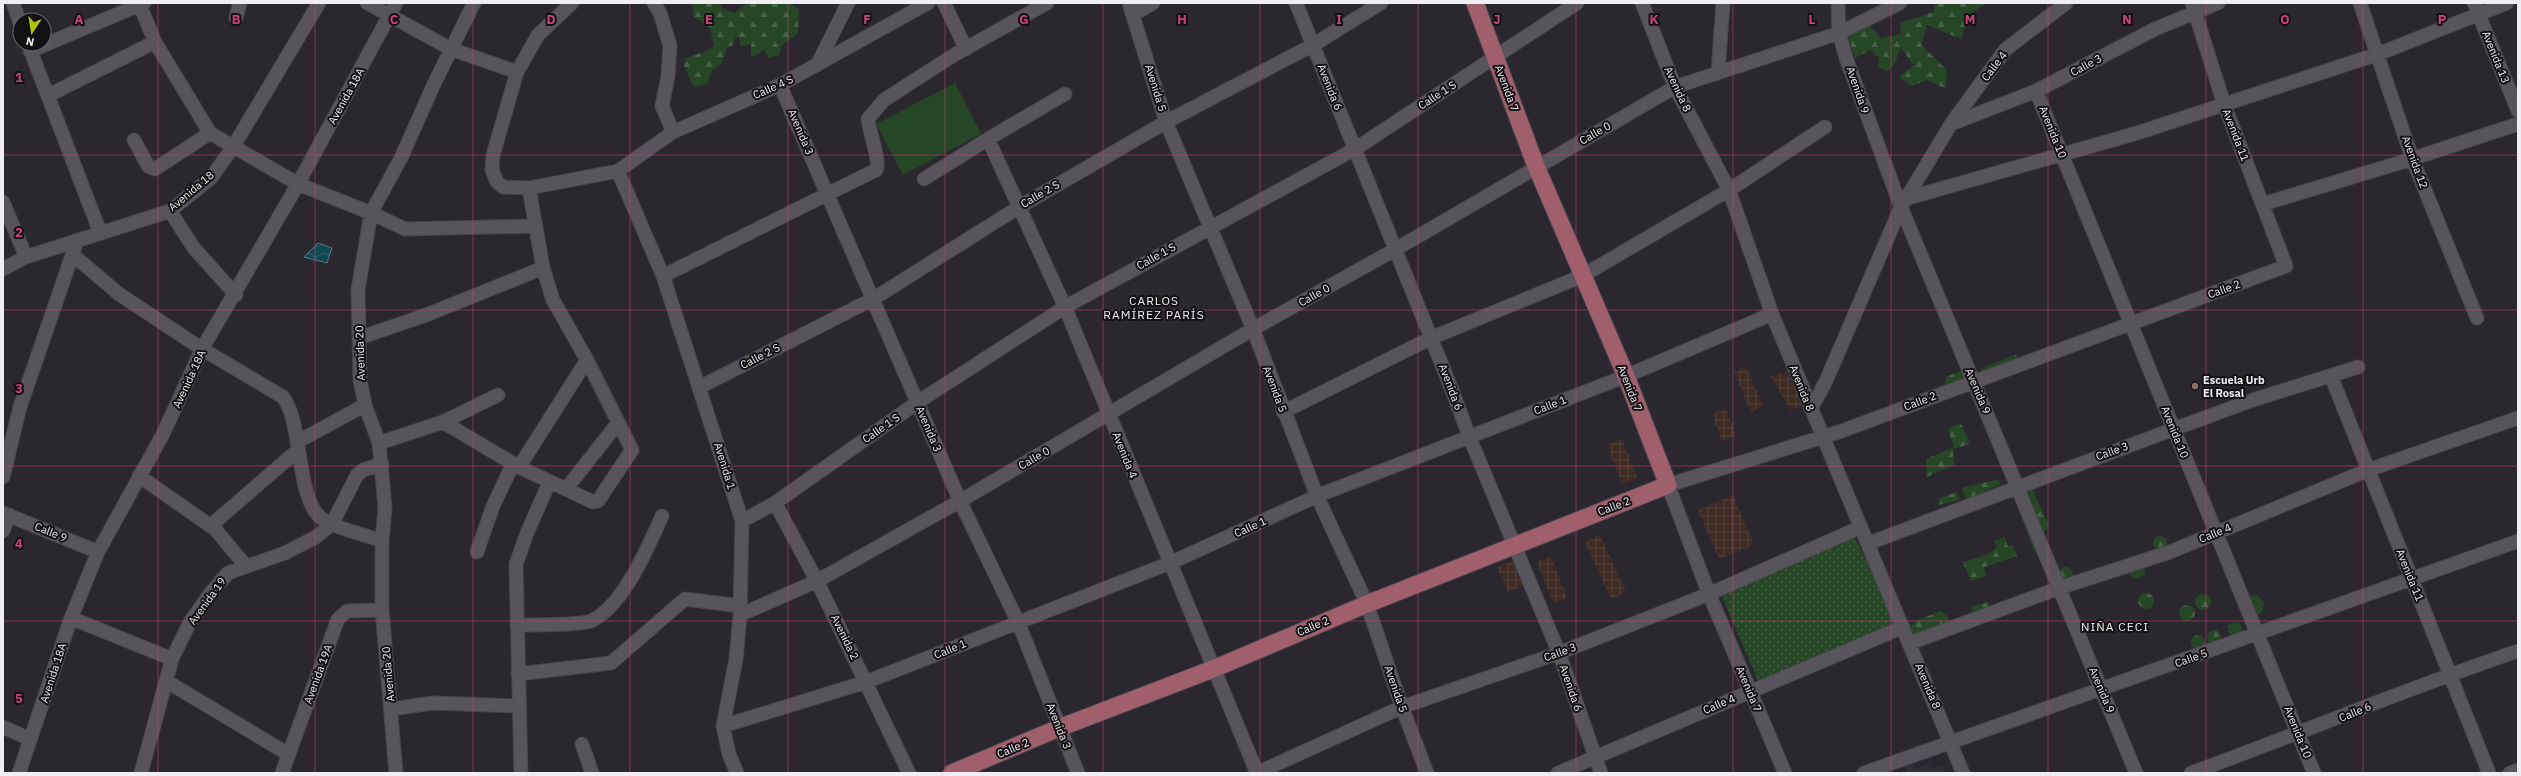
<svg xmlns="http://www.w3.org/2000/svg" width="2521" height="776" font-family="'IBM Plex Sans',sans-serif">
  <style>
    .industrial { fill: url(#industrial-grid) }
    .built { fill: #342d3a }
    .green { fill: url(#green-dots) }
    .forest { fill: url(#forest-firs) }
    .pitch { fill: #264726 }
    .water { fill: url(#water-waves); stroke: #547982 }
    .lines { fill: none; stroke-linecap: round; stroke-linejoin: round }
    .minor-casing { stroke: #49454c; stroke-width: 15 }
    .major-casing { stroke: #49454c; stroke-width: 19 }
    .minor { stroke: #58545c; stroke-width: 13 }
    .major { stroke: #a05f6c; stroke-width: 17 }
    .grid { fill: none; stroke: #cb4379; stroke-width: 1; stroke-opacity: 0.55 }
    .education-dot { fill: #8d6e63; stroke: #131114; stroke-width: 1.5 }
    .labels { text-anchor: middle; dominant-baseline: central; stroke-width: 4; stroke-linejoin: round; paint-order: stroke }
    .street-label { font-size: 11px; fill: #f1eef3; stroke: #131114 }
    .poi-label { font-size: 11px; font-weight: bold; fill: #f1eef3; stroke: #131114; text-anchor: start }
    .neighbourhood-label { font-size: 12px; letter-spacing: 1px; fill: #f1eef3; stroke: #131114 }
    .grid-label { font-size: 13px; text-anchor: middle; font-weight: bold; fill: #cb4379; stroke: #131114; stroke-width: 4; stroke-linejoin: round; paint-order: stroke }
  </style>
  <defs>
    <pattern id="industrial-grid" width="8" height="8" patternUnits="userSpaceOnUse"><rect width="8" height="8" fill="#3e2c24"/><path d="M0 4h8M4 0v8" fill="none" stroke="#51413a"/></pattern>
    <pattern id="green-dots" width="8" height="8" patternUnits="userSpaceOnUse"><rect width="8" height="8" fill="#264726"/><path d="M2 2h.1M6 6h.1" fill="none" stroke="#466246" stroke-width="1.8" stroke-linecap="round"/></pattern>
    <pattern id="forest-firs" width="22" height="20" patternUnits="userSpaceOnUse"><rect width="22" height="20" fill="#264726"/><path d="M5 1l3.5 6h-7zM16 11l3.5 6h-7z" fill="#466246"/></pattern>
    <pattern id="water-waves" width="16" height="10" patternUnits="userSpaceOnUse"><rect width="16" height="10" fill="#114752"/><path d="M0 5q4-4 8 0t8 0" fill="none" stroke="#34626b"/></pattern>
  </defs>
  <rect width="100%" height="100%" fill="#2b272e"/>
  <!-- industrial -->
  <path class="industrial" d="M 1746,367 L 1763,406 L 1751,412 L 1734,372 Z
    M 1786,372 L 1803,404 L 1791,411 L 1771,376 Z
    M 1726,409 L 1736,435 L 1722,441 L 1712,414 Z
    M 1622,439 L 1637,478 L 1622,484 L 1607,445 Z
    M 1733,495 L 1754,545 L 1719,559 L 1698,510 Z
    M 1600,535 L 1626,592 L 1611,599 L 1585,542 Z
    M 1551,556 L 1567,598 L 1553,603 L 1537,562 Z
    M 1517,559 L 1527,584 L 1508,592 L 1497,567 Z"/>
  <!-- built -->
  <path class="built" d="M 1912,764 L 1915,770 L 1929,764 L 1930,769 L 1944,766 L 1945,773 L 1907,773 L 1905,766 Z"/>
  <!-- green -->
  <path class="green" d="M 1853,534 L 1898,626 L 1759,683 L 1720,592 Z"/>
  <!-- forest -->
  <path class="forest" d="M 692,3 L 719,3 L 723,9 L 734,13 L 748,3 L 790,3 L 799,10 L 798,33 L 781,46 L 779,55 L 769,58 L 764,50 L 751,58 L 751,44 L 741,46 L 739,37 L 735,38 L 733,45 L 727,47 L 721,64 L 713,69 L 707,84 L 694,87 L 684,66 L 686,58 L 709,50 L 714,45 L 710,28 L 694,17 Z
    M 1935,3 L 1986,3 L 1968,16 L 1961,39 L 1927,25 L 1921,45 L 1947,70 L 1946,89 L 1927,80 L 1912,86 L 1899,77 L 1914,65 L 1900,47 L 1895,63 L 1889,71 L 1878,68 L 1879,59 L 1871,50 L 1855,58 L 1847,34 L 1870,26 L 1881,38 L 1901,34 L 1900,23 L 1934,12 Z
    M 2016,354 L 2018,360 L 1985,377 L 1981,369 Z
    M 1963,370 L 1976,377 L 1945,388 L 1946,377 Z
    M 1961,423 L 1970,444 L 1953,449 L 1954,465 L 1927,477 L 1926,459 L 1954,447 L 1948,429 Z
    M 1999,479 L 2001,484 L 1966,500 L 1962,488 Z
    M 2032,488 L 2049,526 L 2044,533 L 2027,490 Z
    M 1957,492 L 1960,500 L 1938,505 L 1939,498 Z
    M 2015,497 L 2043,551 L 2035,554 Z
    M2153 543a7 7 0 1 1 14 0a7 7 0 1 1-14 0Z
    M 2005,537 L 2008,547 L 2013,545 L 2017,556 L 1984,567 L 1987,576 L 1971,581 L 1963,562 L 1986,555 L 1997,547 L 1994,541 Z
    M 2144,566 L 2145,574 L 2137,579 L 2130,575 L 2130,570 Z
    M2059 574a7 7 0 1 1 14 0a7 7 0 1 1-14 0Z
    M2138 601a8 8 0 1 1 16 0a8 8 0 1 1-16 0Z
    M2195 602a8 8 0 1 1 16 0a8 8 0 1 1-16 0Z
    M 2253,595 L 2259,597 L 2264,603 L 2263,610 L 2256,616 L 2247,598 Z
    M 1989,602 L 1991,612 L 1973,616 L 1971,606 Z
    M2179 613a8 8 0 1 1 16 0a8 8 0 1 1-16 0Z
    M 1941,611 L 1949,618 L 1947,628 L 1914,641 L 1909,628 L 1915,621 Z
    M2228 629a7 7 0 1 1 14 0a7 7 0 1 1-14 0Z
    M2207 637a7 7 0 1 1 14 0a7 7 0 1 1-14 0Z
    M2191 642a7 7 0 1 1 14 0a7 7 0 1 1-14 0Z"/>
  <!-- pitch -->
  <path class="pitch" d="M 955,83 L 981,134 L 903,175 L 876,124 Z"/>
  <!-- water -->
  <path class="water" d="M 318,243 L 332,248 L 327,263 L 304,257 Z"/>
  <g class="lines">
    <defs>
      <path id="minor" d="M 13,3 L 20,23
        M 139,3 L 155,42 L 210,133 L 298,184 L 371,213 L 405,229 L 536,226
        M 367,3 L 451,49 L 517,72
        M 572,3 L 538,35 L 517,72 L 493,155 L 492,170 L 497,182 L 503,187 L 529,188 L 618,171 L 673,132 L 780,85 L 928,3
        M 654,3 L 660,13 L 670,46 L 668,76 L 662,106 L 673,132
        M 944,3 L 966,49
        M 1129,3 L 1166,122 L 1253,329 L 1317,496 L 1367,604 L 1402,707 L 1427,773
        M 1296,3 L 1452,390 L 1469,436 L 1559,653 L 1601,773
        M 1642,3 L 1675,87 L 1729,190 L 1772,314 L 1963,773
        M 1838,3 L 1839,33 L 1846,58 L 1901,207 L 2136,773
        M 2360,3 L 2412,158 L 2477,318
        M 2474,3 L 2518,111
        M 1134,14 L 1153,3
        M 236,18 L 240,3
        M 28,44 L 100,232
        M 30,51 L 144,3
        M 817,65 L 848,3
        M 1718,72 L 1723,3
        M 780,85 L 960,501 L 1018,622 L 1078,773
        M 2036,91 L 2314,773
        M 49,95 L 155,42
        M 1951,124 L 2036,91 L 2155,29 L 2218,3
        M 988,139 L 1065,307 L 1257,773
        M 134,140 L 148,166 L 155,169 L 210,133
        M 618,171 L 663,276 L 742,521 L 740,615 L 736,659 L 723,726 L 729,754 L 737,773
        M 924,179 L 988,139 L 1065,94
        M 1908,198 L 2134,134 L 2378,54 L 2507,3
        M 3,202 L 26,257
        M 2263,204 L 2402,162 L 2518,124
        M 170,211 L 193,247 L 236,295
        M 73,255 L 119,294 L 202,349 L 283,397 C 304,424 295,503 324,520 C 340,530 364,534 382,541
        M 3,269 L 26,257 L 170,211 L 211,178 L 233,147 L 319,3
        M 663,276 L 876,170 C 881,162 869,131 868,119 L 884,100 L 954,55 L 1047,3
        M 359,338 L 426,315 L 543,268
        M 2331,376 L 2489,773
        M 700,387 L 873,299 L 1019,207 L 1166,122 L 1313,45 L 1381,3
        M 1811,409 L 1826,381 L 1901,207 L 1951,124 L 2005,50 L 2066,3
        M 1283,412 L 1431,338 L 1582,276 L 1729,190 L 1825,127
        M 443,422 L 519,467 L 593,502 L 598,501 L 632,450 L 587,360 L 553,300 L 543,268 L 529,188
        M 297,442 L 365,405
        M 379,443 L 443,422 L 498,395
        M 519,467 L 587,360
        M 139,476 L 215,529
        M 3,477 L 20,407 L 75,247
        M 566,489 L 618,423
        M 775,503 L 817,581 L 909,773
        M 3,513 L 98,552
        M 742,521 L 775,503 L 918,402 L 1065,307 L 1355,149 L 1577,3
        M 3,531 L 9,515
        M 1869,543 L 2174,429 L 2253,400 L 2358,367
        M 477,552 L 493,506 L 513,464
        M 245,565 L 215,529 L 216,521 L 297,451
        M 740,615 L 817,581 L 960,501 L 1253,329 L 1396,249 L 1675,87 L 1839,33 L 1900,3
        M 71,618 L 172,659
        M 517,625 C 531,625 581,625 591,621 C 623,607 648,547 662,516
        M 1910,643 L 2059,588 L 2170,552 L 2368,470 L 2518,418
        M 518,674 L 611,663 L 685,599 L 740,606
        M 166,681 L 288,754
        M 391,709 L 433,703 L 518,706
        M 723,726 L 866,682 L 1170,563 L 1317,496 L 1626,376 L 1772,314
        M 3,727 L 30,739
        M 582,744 L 592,773
        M 19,773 L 71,618 L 98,552 L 163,434 L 202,349 L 298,184 L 396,3
        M 141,773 L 172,659 L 190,622 L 209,595 L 228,573 L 285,553 L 316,537 L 332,524 L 357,475 L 363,470 L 382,464
        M 282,773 L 338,619 L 347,611 L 382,610
        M 396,773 L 382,610 L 382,541 L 385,508 L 379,443 L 365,405 L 360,380 L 358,290 L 371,213 L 401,158 L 434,84 L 474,3
        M 521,773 L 516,564 L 527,533 L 549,483
        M 1257,773 L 1402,707 L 1559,653 L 1709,594 L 1861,527
        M 1558,773 L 1903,627
        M 1785,773 L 1709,594 L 1668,485 L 1839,432 L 2286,266 L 2224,104 L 2192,3
        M 1864,773 L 2518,541
        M 2191,773 C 2301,733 2408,688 2518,651
        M 2510,773 L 2518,770"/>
      <path id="major" d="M 952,773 L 1059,728 L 1213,669 L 1367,604 L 1668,485 L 1626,376 L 1536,166 L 1475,3"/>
    </defs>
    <!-- minor casing -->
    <use href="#minor" class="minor-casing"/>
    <!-- major casing -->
    <use href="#major" class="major-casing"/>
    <!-- minor -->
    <use href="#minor" class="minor"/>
    <!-- major -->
    <use href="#major" class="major"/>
  </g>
  <!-- grid -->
  <path class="grid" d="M 158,3 L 158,773M 315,3 L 315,773M 473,3 L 473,773M 630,3 L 630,773M 788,3 L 788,773M 945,3 L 945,773M 1103,3 L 1103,773M 1260,3 L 1260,773M 1418,3 L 1418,773M 1576,3 L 1576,773M 1733,3 L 1733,773M 1891,3 L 1891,773M 2048,3 L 2048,773M 2206,3 L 2206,773M 2363,3 L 2363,773M 3,155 L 2518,155M 3,310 L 2518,310M 3,466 L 2518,466M 3,621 L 2518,621"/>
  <!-- markers -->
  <circle class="education-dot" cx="2195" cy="386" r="4"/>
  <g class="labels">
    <!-- street labels -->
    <g class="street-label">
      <text transform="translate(2496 57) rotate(68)">Avenida 13</text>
      <text transform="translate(2086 65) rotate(-28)">Calle 3</text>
      <text transform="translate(1994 66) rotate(-53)">Calle 4</text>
      <text transform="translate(773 87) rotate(-24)">Calle 4 S</text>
      <text transform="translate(1330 87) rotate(68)">Avenida 6</text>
      <text transform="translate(1156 88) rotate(73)">Avenida 5</text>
      <text transform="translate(1507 88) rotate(69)">Avenida 7</text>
      <text transform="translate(1678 89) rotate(65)">Avenida 8</text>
      <text transform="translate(1858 90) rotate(71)">Avenida 9</text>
      <text transform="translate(1437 95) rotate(-33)">Calle 1 S</text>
      <text transform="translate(346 96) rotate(-61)">Avenida 18A</text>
      <text transform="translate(801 132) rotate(67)">Avenida 3</text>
      <text transform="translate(2053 132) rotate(68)">Avenida 10</text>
      <text transform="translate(1595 133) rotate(-30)">Calle 0</text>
      <text transform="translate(2236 135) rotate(69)">Avenida 11</text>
      <text transform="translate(2415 162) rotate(70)">Avenida 12</text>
      <text transform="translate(191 191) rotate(-40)">Avenida 18</text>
      <text transform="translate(1040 194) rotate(-30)">Calle 2 S</text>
      <text transform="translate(1156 256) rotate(-29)">Calle 1 S</text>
      <text transform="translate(2224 289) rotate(-20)">Calle 2</text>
      <text transform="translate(1314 295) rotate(-29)">Calle 0</text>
      <text transform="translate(360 353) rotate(-92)">Avenida 20</text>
      <text transform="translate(760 356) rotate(-27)">Calle 2 S</text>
      <text transform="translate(189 379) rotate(-65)">Avenida 18A</text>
      <text transform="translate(1451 387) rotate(69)">Avenida 6</text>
      <text transform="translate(1630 388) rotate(68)">Avenida 7</text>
      <text transform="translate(1802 388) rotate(68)">Avenida 8</text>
      <text transform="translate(1275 389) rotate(69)">Avenida 5</text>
      <text transform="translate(1978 391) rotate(67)">Avenida 9</text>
      <text transform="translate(1920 401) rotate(-21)">Calle 2</text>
      <text transform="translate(1550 405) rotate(-21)">Calle 1</text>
      <text transform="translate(881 428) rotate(-35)">Calle 1 S</text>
      <text transform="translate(929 429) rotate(67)">Avenida 3</text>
      <text transform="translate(2175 432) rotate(68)">Avenida 10</text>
      <text transform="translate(2112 451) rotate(-20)">Calle 3</text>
      <text transform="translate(1125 455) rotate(68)">Avenida 4</text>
      <text transform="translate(1034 458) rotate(-30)">Calle 0</text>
      <text transform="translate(725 466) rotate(73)">Avenida 1</text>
      <text transform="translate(1614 506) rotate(-21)">Calle 2</text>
      <text transform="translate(1250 527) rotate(-24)">Calle 1</text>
      <text transform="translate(51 532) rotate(22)">Calle 9</text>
      <text transform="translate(2215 533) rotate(-22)">Calle 4</text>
      <text transform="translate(2410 575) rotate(68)">Avenida 11</text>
      <text transform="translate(207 601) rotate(-54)">Avenida 19</text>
      <text transform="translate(1313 626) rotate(-23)">Calle 2</text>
      <text transform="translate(845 637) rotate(64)">Avenida 2</text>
      <text transform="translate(950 649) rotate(-22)">Calle 1</text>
      <text transform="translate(1560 652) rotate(-20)">Calle 3</text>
      <text transform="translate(2191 658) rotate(-20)">Calle 5</text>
      <text transform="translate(53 673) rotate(-72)">Avenida 18A</text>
      <text transform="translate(318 674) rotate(-70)">Avenida 19A</text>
      <text transform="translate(388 674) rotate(-95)">Avenida 20</text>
      <text transform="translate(1928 686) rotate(67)">Avenida 8</text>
      <text transform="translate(1571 688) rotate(71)">Avenida 6</text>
      <text transform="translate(1396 689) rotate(71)">Avenida 5</text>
      <text transform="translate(1749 689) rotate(67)">Avenida 7</text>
      <text transform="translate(2102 690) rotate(67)">Avenida 9</text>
      <text transform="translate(1719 704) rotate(-23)">Calle 4</text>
      <text transform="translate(2355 712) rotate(-22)">Calle 6</text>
      <text transform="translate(1059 726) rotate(68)">Avenida 3</text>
      <text transform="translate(2298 732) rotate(68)">Avenida 10</text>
      <text transform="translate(1013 748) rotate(-23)">Calle 2</text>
    </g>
    <!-- poi labels -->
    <g class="poi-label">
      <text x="2203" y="380">Escuela Urb<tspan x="2203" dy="13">El Rosal</tspan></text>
    </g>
    <!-- neighbourhood labels -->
    <g class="neighbourhood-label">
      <text x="1154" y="300">CARLOS<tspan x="1154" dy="14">RAMÍREZ PARÍS</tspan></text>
      <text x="2115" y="626">NIÑA CECI</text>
    </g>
  </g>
  <g class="grid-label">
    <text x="79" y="24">A</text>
    <text x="236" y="24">B</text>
    <text x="394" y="24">C</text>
    <text x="551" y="24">D</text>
    <text x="709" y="24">E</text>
    <text x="867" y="24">F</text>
    <text x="1024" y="24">G</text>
    <text x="1182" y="24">H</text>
    <text x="1339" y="24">I</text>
    <text x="1497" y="24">J</text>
    <text x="1654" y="24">K</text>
    <text x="1812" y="24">L</text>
    <text x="1970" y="24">M</text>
    <text x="2127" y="24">N</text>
    <text x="2285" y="24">O</text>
    <text x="2442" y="24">P</text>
    <text x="19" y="82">1</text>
    <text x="19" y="237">2</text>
    <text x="19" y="393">3</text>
    <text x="19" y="548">4</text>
    <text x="19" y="703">5</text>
  </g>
  <!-- border -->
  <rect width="2521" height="776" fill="none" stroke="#f1eef3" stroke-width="8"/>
  <!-- north arrow -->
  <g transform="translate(32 32) rotate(192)"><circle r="19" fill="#131114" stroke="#6c696d"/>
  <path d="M0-3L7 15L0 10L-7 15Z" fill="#aec60c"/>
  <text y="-6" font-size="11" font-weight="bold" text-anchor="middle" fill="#f1eef3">N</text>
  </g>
</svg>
